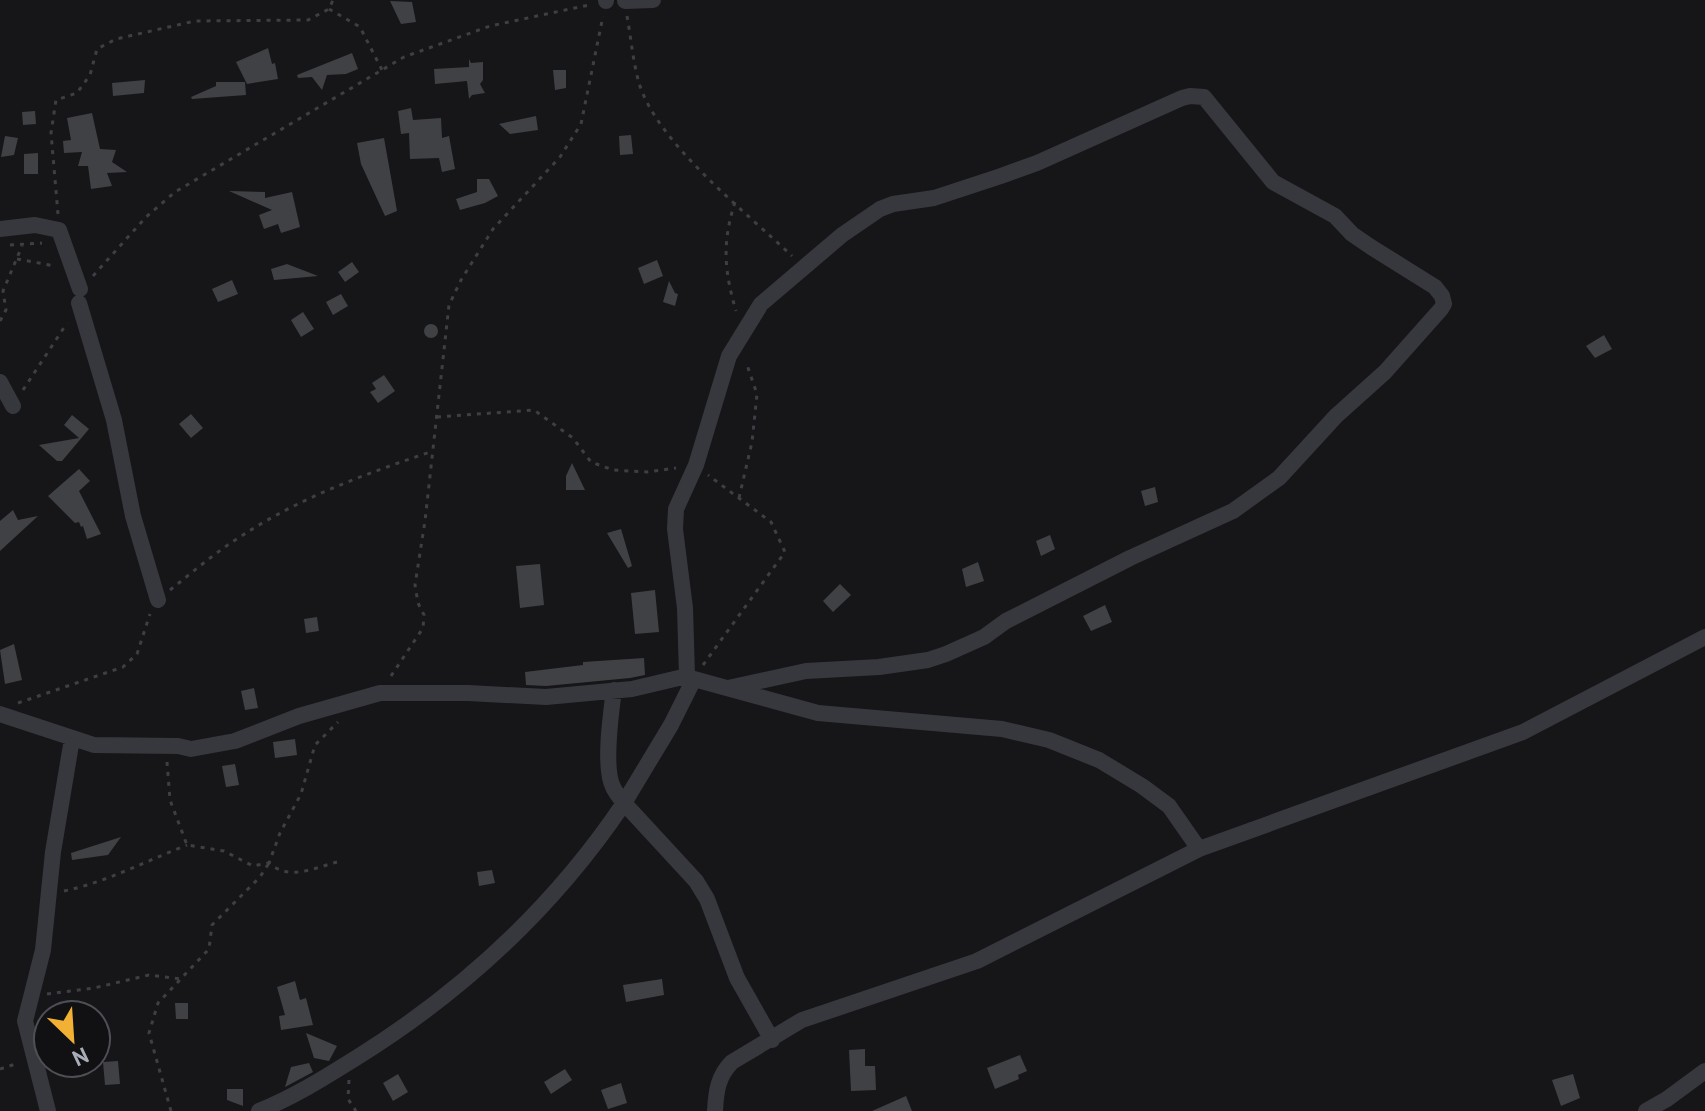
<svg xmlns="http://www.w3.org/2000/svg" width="1705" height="1111" font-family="'PT Sans',sans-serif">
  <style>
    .building { fill: #404145 }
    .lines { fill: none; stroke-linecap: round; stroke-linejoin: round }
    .path { stroke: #3d3f44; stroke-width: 3; stroke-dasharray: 4 6; stroke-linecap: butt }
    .minor { stroke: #37383d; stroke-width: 16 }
  </style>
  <rect width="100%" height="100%" fill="#161618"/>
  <!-- building -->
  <path class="building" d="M 390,1 L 412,2 L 416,22 L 401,24 Z
    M 268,48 L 272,64 L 275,63 L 278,79 L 247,84 L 236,62 Z
    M 352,53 L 358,69 L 346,74 L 327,75 L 322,90 L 312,77 L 298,78 L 297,75 Z
    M 469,59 L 471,63 L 483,62 L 483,80 L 480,84 L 485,93 L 472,95 L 469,99 L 467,81 L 435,84 L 434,69 L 469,67 Z
    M 553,70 L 566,70 L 566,88 L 555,90 Z
    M 145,80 L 144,93 L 113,96 L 112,83 Z
    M 216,82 L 245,82 L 246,95 L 192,99 L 191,97 L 216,86 Z
    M 411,108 L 413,120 L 441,118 L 442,138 L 449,136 L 455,169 L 442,172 L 439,158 L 410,159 L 409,133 L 401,134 L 398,111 Z
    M 35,111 L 36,124 L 23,125 L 22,112 Z
    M 92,113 L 100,149 L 116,150 L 112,162 L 127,172 L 107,173 L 112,186 L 91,189 L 88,166 L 78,166 L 82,152 L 64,153 L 63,141 L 71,140 L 67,118 Z
    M 536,116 L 538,130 L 510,134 L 499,124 Z
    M 631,135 L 633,154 L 620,155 L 619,136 Z
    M 5,136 L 18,138 L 14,155 L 1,157 Z
    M 384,138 L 397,211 L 385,216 L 361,164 L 357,143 Z
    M 38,153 L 38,174 L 24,174 L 24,154 Z
    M 477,179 L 489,179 L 498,196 L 485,203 L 460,210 L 456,199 L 477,192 Z
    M 229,191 L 265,192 L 265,198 L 292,192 L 300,227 L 281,233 L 278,224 L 264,229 L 259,215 L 272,210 Z
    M 657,260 L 663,276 L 644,284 L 638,268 Z
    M 352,262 L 359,272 L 345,282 L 338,272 Z
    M 287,264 L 318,276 L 274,280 L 271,269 Z
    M 232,280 L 238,294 L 218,302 L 212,289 Z
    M 669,281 L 675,293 L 678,294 L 675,306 L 663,302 Z
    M 341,294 L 348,306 L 333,315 L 326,302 Z
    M 303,312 L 314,329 L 301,337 L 291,320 Z
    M424 331a7 7 0 1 1 14 0a7 7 0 1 1-14 0Z
    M 1604,335 L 1612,349 L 1595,358 L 1586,346 Z
    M 384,375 L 395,391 L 378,403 L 370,392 L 376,389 L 372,383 Z
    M 191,414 L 203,428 L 191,438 L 179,424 Z
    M 72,415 L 89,429 L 62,461 L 57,461 L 39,445 L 79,438 L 64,425 Z
    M 572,463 L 585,490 L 566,490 L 566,476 Z
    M 79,469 L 90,481 L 79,491 L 101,534 L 87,539 L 83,526 L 81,527 L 79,522 L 75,523 L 48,496 Z
    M 1155,487 L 1158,502 L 1145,506 L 1141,491 Z
    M 13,510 L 18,520 L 38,516 L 0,551 L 0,521 Z
    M 621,529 L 632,566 L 628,568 L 607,533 Z
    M 1050,535 L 1055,549 L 1041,556 L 1036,541 Z
    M 978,562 L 984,581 L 966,587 L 962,569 Z
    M 540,564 L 544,605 L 520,608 L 516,566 Z
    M 840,584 L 851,595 L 833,612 L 823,601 Z
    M 655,590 L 659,632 L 635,634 L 631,593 Z
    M 1105,605 L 1112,622 L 1091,631 L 1083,616 Z
    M 317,617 L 319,631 L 306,633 L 304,619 Z
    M 14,644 L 22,680 L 5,684 L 0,650 Z
    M 644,658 L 645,675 L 630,678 L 546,686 L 526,685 L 525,672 L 583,665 L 583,662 Z
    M 254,688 L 258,708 L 245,710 L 241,691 Z
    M 295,739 L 297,755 L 275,758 L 273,742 Z
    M 235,764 L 239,785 L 226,787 L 222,766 Z
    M 121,837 L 108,855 L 72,860 L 71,853 Z
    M 492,870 L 495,883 L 479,886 L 477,872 Z
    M 662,979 L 664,995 L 626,1002 L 623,985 Z
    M 295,981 L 300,1000 L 306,998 L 313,1025 L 281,1030 L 279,1016 L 285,1015 L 277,987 Z
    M 175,1003 L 188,1003 L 188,1019 L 176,1019 Z
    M 306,1033 L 337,1046 L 329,1061 L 314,1058 Z
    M 865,1049 L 865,1066 L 875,1066 L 876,1090 L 851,1091 L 849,1050 Z
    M 1020,1055 L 1027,1071 L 1018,1075 L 1019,1079 L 995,1089 L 987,1068 Z
    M 118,1061 L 120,1084 L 105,1085 L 103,1062 Z
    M 309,1063 L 313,1072 L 285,1087 L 291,1067 Z
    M 565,1069 L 572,1080 L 551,1094 L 544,1082 Z
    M 398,1074 L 408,1092 L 393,1101 L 383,1083 Z
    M 1573,1074 L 1580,1098 L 1561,1106 L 1552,1080 Z
    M 621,1083 L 627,1103 L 608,1109 L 601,1090 Z
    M 227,1089 L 243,1089 L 243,1106 L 227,1100 Z
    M 906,1096 L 912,1111 L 872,1111 Z"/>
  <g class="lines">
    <!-- path -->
    <path class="path" d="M 329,9 L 360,27 L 382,70
      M 627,16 C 631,38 633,62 639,83 C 657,143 746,212 792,256
      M 735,202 C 722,243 724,270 736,311
      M 58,214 L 51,133 L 56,100 L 77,93 L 90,75 L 97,49 L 116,39 L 195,21 L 308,20 L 329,9 L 333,0
      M 10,245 L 42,243
      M 17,259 L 55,266
      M 93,276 L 146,217 L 175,192 L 404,57 L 490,26 L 589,5
      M 0,321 L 6,310 L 3,291 L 22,246
      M 23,390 L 67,323
      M 437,417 L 534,410 L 573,438 L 591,462 L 613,470 L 647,472 L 676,468
      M 739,498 L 752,442 L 757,394 L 746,362
      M 170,590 C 194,571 217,551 243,535 C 301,497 368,473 433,451
      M 703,665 L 785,552 L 771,522 L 708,475
      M 391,676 L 423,628 L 424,615 L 418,603 L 415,585 L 425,521 L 449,305 L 461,280 L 493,229 L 560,157 L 581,124 L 603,16
      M 18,703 L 123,667 L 137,654 L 150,614
      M 167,762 L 170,800 L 187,845 L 224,851 L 253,866 L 269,863
      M 337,862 C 314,868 289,881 269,863 L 280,833 L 301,794 L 315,745 L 338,722
      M 64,891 C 107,882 146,861 187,845
      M 47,994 L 94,988 L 149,975 L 182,979
      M 0,1069 L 19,1063
      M 349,1080 L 348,1099 L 356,1111
      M 171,1111 L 149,1033 L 158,1003 L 209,949 L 212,925 L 260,877 L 269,863"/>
    <!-- minor -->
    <path class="minor" d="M 606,0 L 606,1
      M 625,1 L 653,0
      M 0,229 L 35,225 L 59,230 L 80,289
      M 79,303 L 114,420 L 133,516 L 158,600
      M 0,382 L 13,406
      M 694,679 L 818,713 L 1002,729 L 1049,740 L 1099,760 L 1142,786 L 1169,806 L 1199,849
      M 614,690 C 611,713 603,767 613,787 C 615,792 620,798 624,803 L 671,725 L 694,679 L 687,676 L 685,608 L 675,529 L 676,509 L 696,465 L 729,356 L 761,304 L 842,235 L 880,209 L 893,204 L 934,198 L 1001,176 L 1037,163 L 1182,98 L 1190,96 L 1204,97 L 1273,182 L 1335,216 L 1352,234 L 1371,247 L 1435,287 L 1442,296 L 1444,304 L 1441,309 L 1385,372 L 1336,416 L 1279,478 L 1233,511 L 1130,558 L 1006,621 L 984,637 L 946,654 L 928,660 L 879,667 L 806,671 L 728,688
      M 0,714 L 94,745 L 178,746 L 191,749 L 235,741 L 299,716 L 380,693 L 468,693 L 546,697 L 632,689 L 687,676
      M 48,1111 L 25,1021 L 43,950 L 53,852 L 72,739
      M 259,1111 C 294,1097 324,1078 356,1058 C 462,992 554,907 624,803 L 696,881 L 707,899 L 737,978 L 772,1040
      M 715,1111 C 716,1091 718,1076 732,1062 L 802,1020 L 977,961 L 1199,849 L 1523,732 L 1705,637
      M 1646,1111 L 1667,1099 L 1705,1071"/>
  </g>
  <!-- north arrow -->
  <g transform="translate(72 1039) rotate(155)"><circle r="38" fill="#111113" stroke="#4d4f55" stroke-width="2"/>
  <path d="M0-6L14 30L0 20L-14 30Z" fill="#f2b134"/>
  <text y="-12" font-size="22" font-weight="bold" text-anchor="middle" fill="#a8adb8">N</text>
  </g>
</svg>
